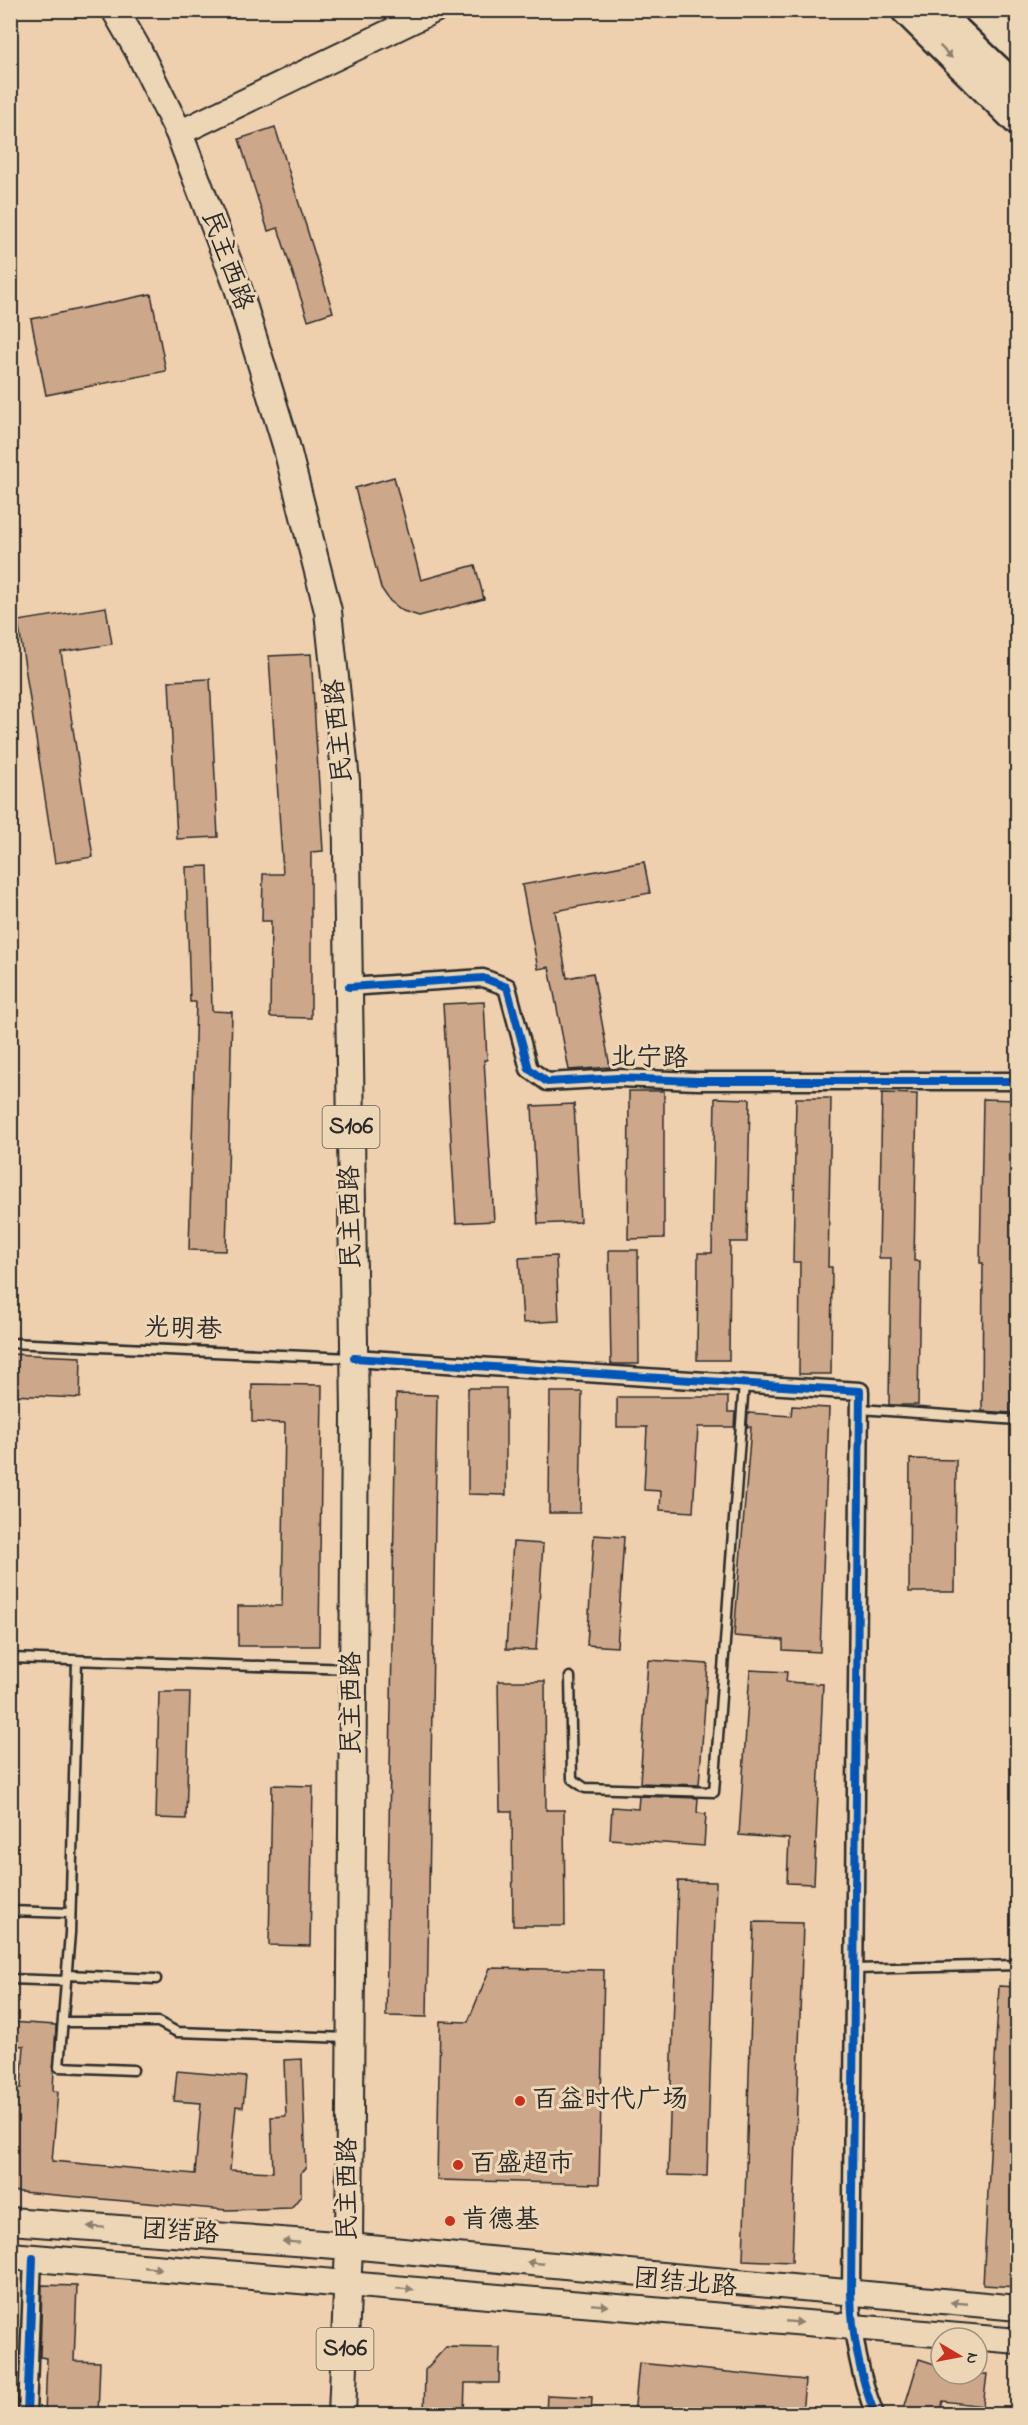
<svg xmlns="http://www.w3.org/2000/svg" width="1028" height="2425" font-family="'Indie Flower','LXGW WenKai TC',sans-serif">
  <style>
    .building { fill: #cca78a; stroke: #2b2b2b; stroke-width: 1.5 }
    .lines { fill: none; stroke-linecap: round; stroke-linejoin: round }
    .service-casing { stroke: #2b2b2b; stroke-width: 13 }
    .minor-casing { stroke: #2b2b2b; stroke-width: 21 }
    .secondary-casing { stroke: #2b2b2b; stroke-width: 28 }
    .primary-casing { stroke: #2b2b2b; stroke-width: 30 }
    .trunk-casing { stroke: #2b2b2b; stroke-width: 32 }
    .service { stroke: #edd6b5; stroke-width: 8 }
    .minor { stroke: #edd6b5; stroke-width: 16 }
    .secondary { stroke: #edd6b5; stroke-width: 24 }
    .primary { stroke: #edd6b5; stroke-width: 26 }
    .trunk { stroke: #edd6b5; stroke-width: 27 }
    .cycleway-casing { stroke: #edd6b5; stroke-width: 11 }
    .cycleway { stroke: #0057b8; stroke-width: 8 }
    .oneway { fill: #8c8070 }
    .poi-dot { fill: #c8321e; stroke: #edd6b5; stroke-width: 2 }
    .labels { text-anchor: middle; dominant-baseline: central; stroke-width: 6; stroke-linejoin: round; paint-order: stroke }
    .shield { fill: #edd6b5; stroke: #655e54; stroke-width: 1.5 }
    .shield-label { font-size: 24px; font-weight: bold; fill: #2b2b2b }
    .street-label { font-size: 26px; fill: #2b2b2b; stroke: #edd6b5 }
    .poi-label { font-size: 26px; fill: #2b2b2b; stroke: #edd6b5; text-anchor: start }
  </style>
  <rect width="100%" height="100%" fill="#eed0ae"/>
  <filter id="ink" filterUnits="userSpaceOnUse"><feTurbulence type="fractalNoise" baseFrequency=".0167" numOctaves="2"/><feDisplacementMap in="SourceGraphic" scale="12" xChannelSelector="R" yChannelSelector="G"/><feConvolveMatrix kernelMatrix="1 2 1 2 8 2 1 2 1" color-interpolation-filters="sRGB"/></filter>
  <g filter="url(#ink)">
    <!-- building -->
    <path class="building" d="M 275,127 L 333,312 L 308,320 L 278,228 L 268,231 L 239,139 Z
      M 151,294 L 166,371 L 46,395 L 31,319 Z
      M 394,477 L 421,580 L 475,565 L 484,599 L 419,616 L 403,611 L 390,601 L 381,588 L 355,488 Z
      M 106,607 L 112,644 L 61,652 L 93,857 L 55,863 L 18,621 Z
      M 311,654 L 323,851 L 311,852 L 311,1018 L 270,1017 L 271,921 L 262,921 L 263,874 L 283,874 L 269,656 Z
      M 210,679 L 218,837 L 177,839 L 169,681 Z
      M 644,862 L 650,893 L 555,911 L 567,978 L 593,973 L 610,1067 L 569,1070 L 549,967 L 538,969 L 522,885 Z
      M 208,866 L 212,1011 L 232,1012 L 226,1251 L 189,1250 L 196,1002 L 190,1002 L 186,867 Z
      M 484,1002 L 487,1060 L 484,1060 L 494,1221 L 456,1223 L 443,1004 Z
      M 629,1091 L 664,1091 L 664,1238 L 628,1239 Z
      M 882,1093 L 917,1094 L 914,1261 L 920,1261 L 918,1405 L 889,1405 L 891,1258 L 879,1258 Z
      M 715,1098 L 750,1099 L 747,1242 L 730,1242 L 729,1360 L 697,1360 L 698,1253 L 712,1253 Z
      M 796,1098 L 831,1098 L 828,1267 L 832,1267 L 831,1374 L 799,1374 L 800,1262 L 793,1262 Z
      M 983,1099 L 1017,1100 L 1011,1413 L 982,1411 L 983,1263 L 980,1263 Z
      M 574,1104 L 580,1222 L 538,1224 L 532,1106 Z
      M 609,1250 L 638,1250 L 639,1364 L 611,1364 Z
      M 556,1256 L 559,1321 L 523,1323 L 519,1258 Z
      M 10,1354 L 81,1357 L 80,1398 L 10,1395 Z
      M 252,1384 L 322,1385 L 319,1646 L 238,1646 L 238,1606 L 282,1606 L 285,1423 L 252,1422 Z
      M 468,1388 L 506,1388 L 506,1495 L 468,1494 Z
      M 550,1392 L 582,1392 L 580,1513 L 549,1513 Z
      M 396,1394 L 437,1395 L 427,2017 L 386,2016 Z
      M 617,1397 L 728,1397 L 728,1412 L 735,1412 L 734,1427 L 698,1427 L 693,1512 L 660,1510 L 661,1491 L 644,1490 L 647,1427 L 617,1427 Z
      M 792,1406 L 829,1408 L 820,1652 L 783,1650 L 783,1640 L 734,1636 L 751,1427 L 747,1427 L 748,1413 L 791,1416 Z
      M 910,1459 L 956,1460 L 955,1592 L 909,1592 Z
      M 594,1535 L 624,1537 L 617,1647 L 587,1645 Z
      M 513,1542 L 543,1544 L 536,1650 L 506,1649 Z
      M 648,1660 L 708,1664 L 699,1785 L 640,1783 Z
      M 750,1670 L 787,1672 L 786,1682 L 823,1684 L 814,1884 L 787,1883 L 789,1839 L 739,1835 Z
      M 498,1681 L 545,1681 L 546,1810 L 564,1810 L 565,1926 L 513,1926 L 512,1811 L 500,1811 Z
      M 159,1692 L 190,1692 L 186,1819 L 156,1818 Z
      M 272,1785 L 313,1786 L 310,1946 L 269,1945 Z
      M 639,1796 L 698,1798 L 697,1813 L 706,1814 L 704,1846 L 610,1839 L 612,1807 L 638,1809 Z
      M 678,1881 L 716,1882 L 707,2176 L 668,2175 Z
      M 754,1922 L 803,1923 L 792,2262 L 743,2260 Z
      M 490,1968 L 604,1970 L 599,2184 L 437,2180 L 440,2021 L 468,2022 Z
      M 999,1986 L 1017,1987 L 1017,2287 L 983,2285 Z
      M 10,2022 L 56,2025 L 53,2091 L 58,2092 L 52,2161 L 195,2174 L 201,2103 L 174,2101 L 177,2071 L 246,2077 L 243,2107 L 236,2106 L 230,2170 L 273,2172 L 271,2117 L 286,2116 L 284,2060 L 302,2059 L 306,2169 L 301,2172 L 301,2196 L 291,2208 L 227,2210 L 10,2191 L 10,2103 L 12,2087 L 21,2088 L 24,2046 L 10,2045 Z
      M 42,2285 L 77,2286 L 74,2361 L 100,2362 L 98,2415 L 45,2415 L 47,2358 L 40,2357 Z
      M 446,2347 L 500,2348 L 499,2383 L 465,2383 L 464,2415 L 424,2415 L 425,2370 Z
      M 919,2359 L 941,2366 L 941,2374 L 987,2374 L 983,2406 L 943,2401 L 939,2415 L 902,2415 Z
      M 639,2363 L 805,2380 L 802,2415 L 634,2415 Z
      M 547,2395 L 592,2397 L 591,2415 L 546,2415 Z"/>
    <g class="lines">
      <defs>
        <path id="service" d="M 10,1343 L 351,1358
          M 860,1409 L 1018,1420
          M 10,1658 L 352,1669
          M 77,1660 L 70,1933 L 59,2067 L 133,2070
          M 570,1677 L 572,1779 L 585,1788 L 714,1792 L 744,1383
          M 10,1911 L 70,1913
          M 854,1969 L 1018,1965
          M 67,1975 L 156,1979
          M 10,1979 L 66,1981
          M 63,2022 L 158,2022 L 177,2032 L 348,2038"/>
        <path id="minor" d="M 349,987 L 483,978 L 507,987 L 529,1069 L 547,1082 L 617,1078 L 698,1081 L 1018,1081
          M 354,1358 L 860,1391 L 851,2293 C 852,2335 859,2375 875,2414
          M 27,2414 L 33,2258"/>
        <path id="secondary" d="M 179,133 L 435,10
          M 349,2246 L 1018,2308
          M 347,2284 L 1018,2341"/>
        <path id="primary" d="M 115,10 L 138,50 L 179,133 L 238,288 L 286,445 L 328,611 L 346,781 L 355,1414 L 349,2246 L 342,2414
          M 10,2221 L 349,2246
          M 10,2256 L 347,2284"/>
        <path id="trunk" d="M 905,10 L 1018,122
          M 935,10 L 1018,89
          M 978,10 L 1018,48"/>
      </defs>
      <!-- service casing -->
      <use href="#service" class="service-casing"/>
      <!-- minor casing -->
      <use href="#minor" class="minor-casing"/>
      <!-- secondary casing -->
      <use href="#secondary" class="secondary-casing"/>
      <!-- primary casing -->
      <use href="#primary" class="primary-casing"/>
      <!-- trunk casing -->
      <use href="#trunk" class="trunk-casing"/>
      <!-- service -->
      <use href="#service" class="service"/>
      <!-- minor -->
      <use href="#minor" class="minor"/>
      <!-- secondary -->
      <use href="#secondary" class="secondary"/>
      <!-- primary -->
      <use href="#primary" class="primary"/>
      <!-- trunk -->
      <use href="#trunk" class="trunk"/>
      <defs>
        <path id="cycleway" d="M 349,987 L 483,978 L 507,987 L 529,1069 L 547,1082 L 617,1078 L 698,1081 L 1018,1081
          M 354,1358 L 860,1391 L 851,2293 C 852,2335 859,2375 875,2414
          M 27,2414 L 33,2258"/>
      </defs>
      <!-- cycleway casing -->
      <use href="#cycleway" class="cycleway-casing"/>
      <!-- cycleway -->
      <use href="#cycleway" class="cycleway"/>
    </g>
    <!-- one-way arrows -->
    <defs><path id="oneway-solid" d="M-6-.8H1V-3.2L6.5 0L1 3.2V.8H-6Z" transform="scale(1.5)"/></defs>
    <g class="oneway">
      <use href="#oneway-solid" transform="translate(946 52) rotate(45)"/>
      <use href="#oneway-solid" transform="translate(96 2227) rotate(-176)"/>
      <use href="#oneway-solid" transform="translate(291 2242) rotate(-176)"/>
      <use href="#oneway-solid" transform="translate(535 2263) rotate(-175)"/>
      <use href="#oneway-solid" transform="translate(153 2268) rotate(5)"/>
      <use href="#oneway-solid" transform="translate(405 2289) rotate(5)"/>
      <use href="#oneway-solid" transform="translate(959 2303) rotate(-175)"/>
      <use href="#oneway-solid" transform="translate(600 2305) rotate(5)"/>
      <use href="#oneway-solid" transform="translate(794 2322) rotate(5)"/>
    </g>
  </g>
  <!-- markers -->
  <g class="poi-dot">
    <circle cx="520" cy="2101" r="6"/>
    <circle cx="458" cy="2165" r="6"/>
    <circle cx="450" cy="2221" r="6"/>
  </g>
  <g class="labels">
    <!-- shield labels -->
    <g class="shield">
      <rect x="322.5" y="1106" width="57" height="42" rx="4.5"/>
      <rect x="316.5" y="2328" width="57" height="42" rx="4.5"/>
    </g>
    <g class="shield-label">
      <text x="351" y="1127">S106</text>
      <text x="345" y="2349">S106</text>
    </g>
    <!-- street labels -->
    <g class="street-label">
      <text transform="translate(226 261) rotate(70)">民主西路</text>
      <text transform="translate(340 731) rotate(-95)">民主西路</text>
      <text transform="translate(649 1059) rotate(1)">北宁路</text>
      <text transform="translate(352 1217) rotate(-91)">民主西路</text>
      <text transform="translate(183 1330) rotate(2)">光明巷</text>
      <text transform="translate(353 1703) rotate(-90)">民主西路</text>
      <text transform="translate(349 2189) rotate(-90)">民主西路</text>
      <text transform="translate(180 2233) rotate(4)">团结路</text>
      <text transform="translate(685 2284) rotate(5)">团结北路</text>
    </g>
    <!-- poi labels -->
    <g class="poi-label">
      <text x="532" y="2101">百益时代广场</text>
      <text x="470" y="2165">百盛超市</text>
      <text x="462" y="2221">肯德基</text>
    </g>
  </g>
  <!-- margin -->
  <rect width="1028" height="2425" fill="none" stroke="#edd6b5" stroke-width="36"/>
  <rect x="18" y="18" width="992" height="2389" fill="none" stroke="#2b2b2b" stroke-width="2" filter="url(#ink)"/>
  <!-- north arrow -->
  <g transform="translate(959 2356) rotate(100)"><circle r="28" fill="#edd6b5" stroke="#9f927e" stroke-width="1.5"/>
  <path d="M0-4.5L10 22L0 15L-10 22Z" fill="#c8321e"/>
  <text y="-9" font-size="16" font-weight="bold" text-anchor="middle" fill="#2b2b2b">N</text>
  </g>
</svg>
